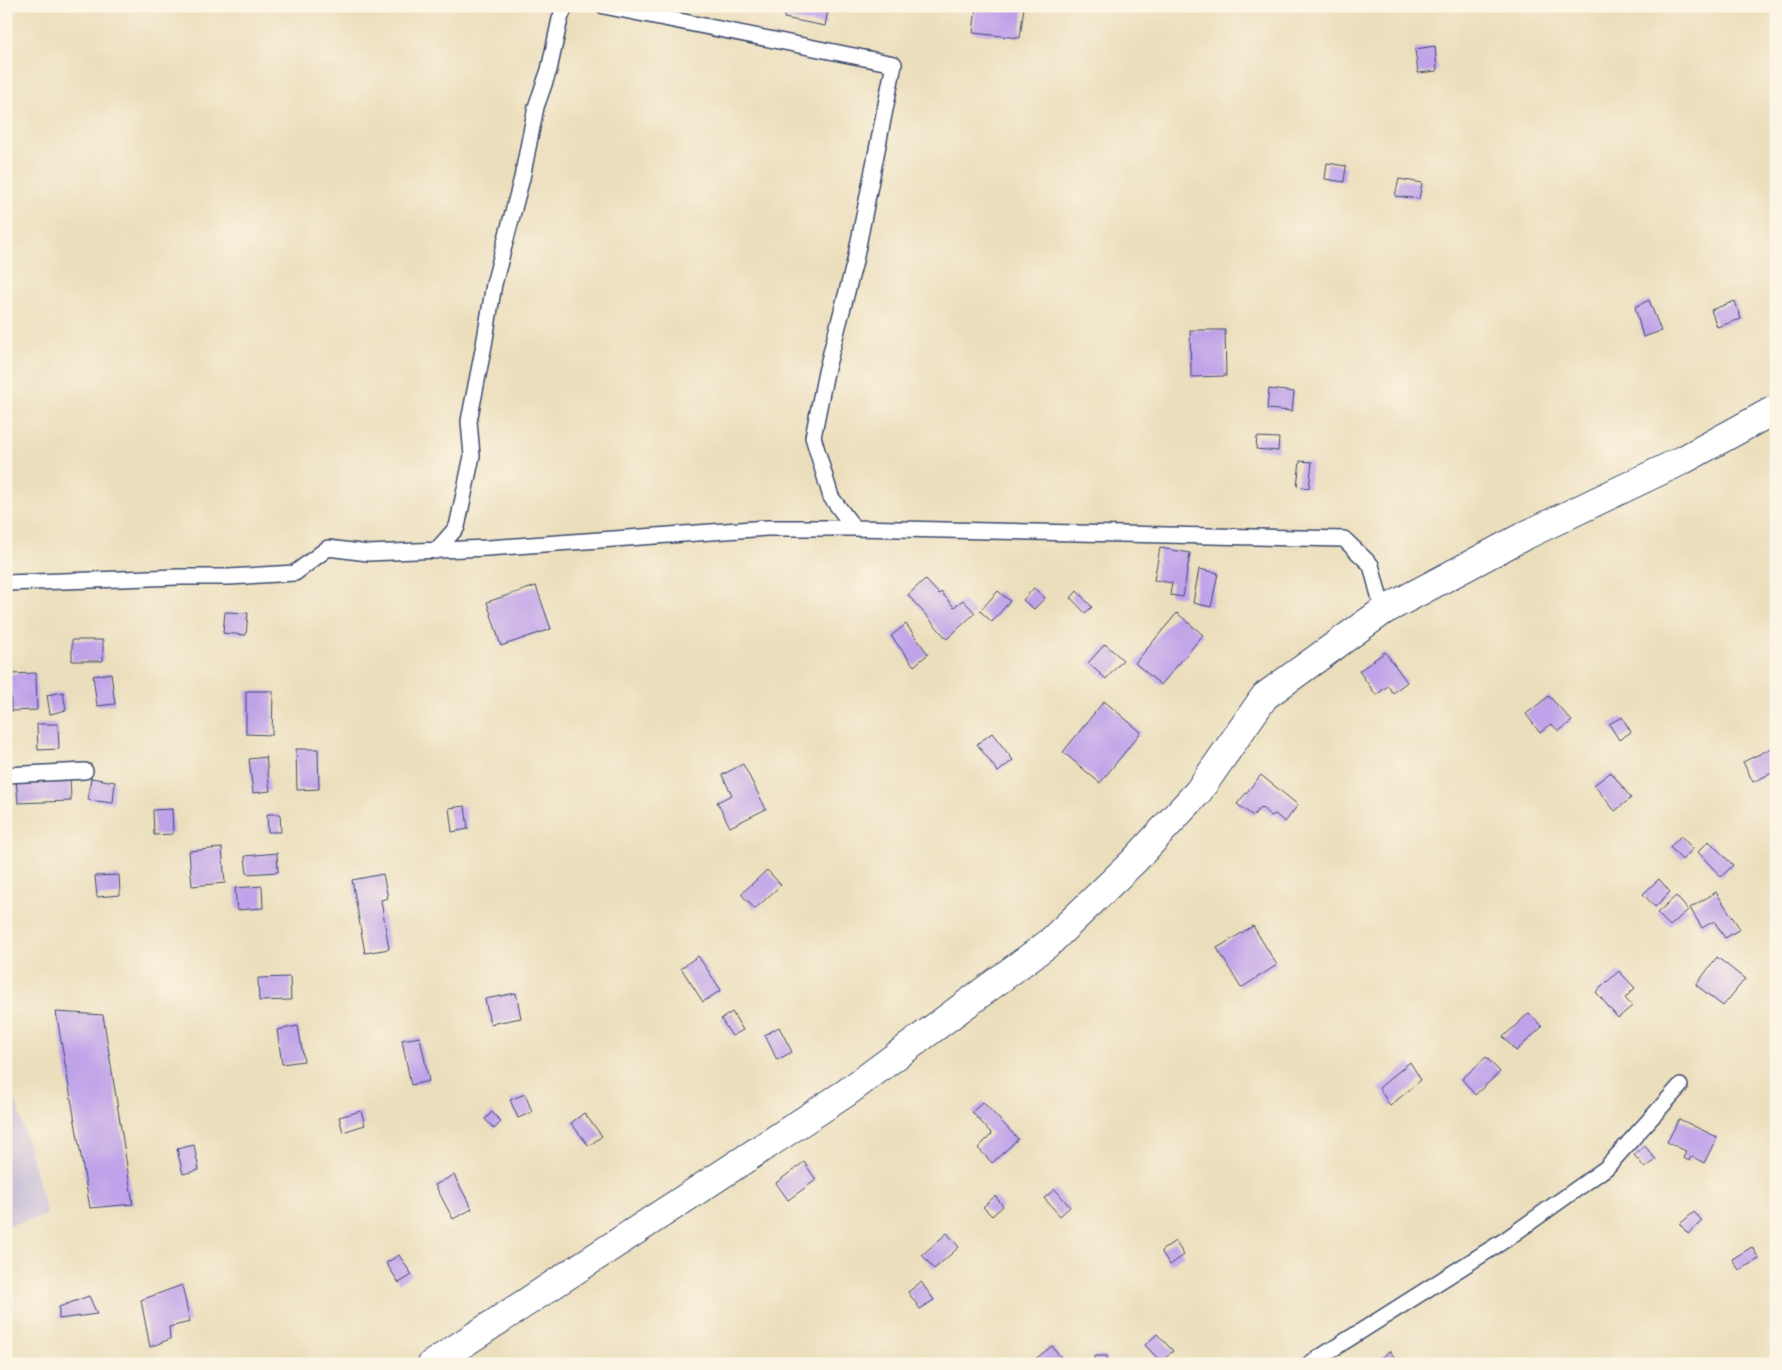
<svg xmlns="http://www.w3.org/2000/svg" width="1782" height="1370" font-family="'Playpen Sans',sans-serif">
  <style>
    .industrial { fill: #c9bfd8 }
    .building { fill: #bfa2e9 }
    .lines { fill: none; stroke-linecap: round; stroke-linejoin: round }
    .lane-casing { stroke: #3a496c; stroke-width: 18 }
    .street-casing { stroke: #3a496c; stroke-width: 30 }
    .lane { stroke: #fff; stroke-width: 15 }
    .street { stroke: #fff; stroke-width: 28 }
  </style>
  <rect width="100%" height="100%" fill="#fcf5e5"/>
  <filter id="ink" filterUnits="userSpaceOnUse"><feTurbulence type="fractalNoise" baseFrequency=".02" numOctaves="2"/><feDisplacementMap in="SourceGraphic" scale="10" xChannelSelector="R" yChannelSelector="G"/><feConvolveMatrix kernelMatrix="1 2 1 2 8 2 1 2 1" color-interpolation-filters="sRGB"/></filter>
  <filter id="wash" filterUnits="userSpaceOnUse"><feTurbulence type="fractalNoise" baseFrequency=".0096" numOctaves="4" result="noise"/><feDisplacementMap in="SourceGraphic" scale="20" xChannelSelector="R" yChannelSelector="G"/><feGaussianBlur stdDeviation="1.12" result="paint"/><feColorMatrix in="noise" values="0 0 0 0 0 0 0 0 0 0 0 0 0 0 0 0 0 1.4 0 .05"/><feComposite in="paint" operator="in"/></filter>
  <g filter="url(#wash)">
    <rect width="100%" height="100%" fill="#ebdebc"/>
    <!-- industrial -->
    <path class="industrial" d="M 6,1064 L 47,1215 L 7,1226 L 6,1223 Z"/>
    <g id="blocks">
      <!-- building -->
      <path class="building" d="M 786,6 L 847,6 L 846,13 L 828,10 L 825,26 L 784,18 Z
        M 992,6 L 1024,6 L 1020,38 L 973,33 L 976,8 L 992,10 Z
        M 1435,46 L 1437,71 L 1418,73 L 1415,49 Z
        M 1327,163 L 1346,166 L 1344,182 L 1325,179 Z
        M 1399,179 L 1422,183 L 1419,199 L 1395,196 Z
        M 1649,300 L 1661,331 L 1643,337 L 1635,307 Z
        M 1735,301 L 1741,319 L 1717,327 L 1711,310 Z
        M 1190,330 L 1225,330 L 1226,376 L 1191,377 Z
        M 1269,389 L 1294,392 L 1292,411 L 1267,409 Z
        M 1257,437 L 1279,438 L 1278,451 L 1256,449 Z
        M 1300,461 L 1312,462 L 1309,488 L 1297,486 Z
        M 1160,548 L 1190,553 L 1183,597 L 1170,595 L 1172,583 L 1154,580 Z
        M 1199,569 L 1218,573 L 1211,607 L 1193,603 Z
        M 925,579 L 939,594 L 941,592 L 954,607 L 963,600 L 975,613 L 947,639 L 908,595 Z
        M 536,586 L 551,629 L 501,646 L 487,602 Z
        M 1034,588 L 1045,598 L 1034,609 L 1023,600 Z
        M 998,591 L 1010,601 L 992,622 L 980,611 Z
        M 1077,591 L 1092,607 L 1085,613 L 1071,598 Z
        M 225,612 L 248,613 L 246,635 L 223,633 Z
        M 1177,613 L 1203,635 L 1161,685 L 1135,663 Z
        M 906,624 L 928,654 L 914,666 L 891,636 Z
        M 72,640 L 103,640 L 103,661 L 72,661 Z
        M 1105,644 L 1123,660 L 1106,679 L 1088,663 Z
        M 1385,652 L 1407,682 L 1393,693 L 1388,686 L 1376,695 L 1359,671 Z
        M 36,673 L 37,710 L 11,711 L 10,674 Z
        M 111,673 L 115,704 L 97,706 L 93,676 Z
        M 246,691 L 273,691 L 272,735 L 246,734 Z
        M 63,692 L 66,710 L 50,714 L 47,695 Z
        M 1549,696 L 1572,721 L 1559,731 L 1551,724 L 1540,733 L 1526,714 Z
        M 1104,701 L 1141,732 L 1100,783 L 1063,752 Z
        M 1622,717 L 1631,732 L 1619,740 L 1609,724 Z
        M 37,724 L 58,724 L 59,749 L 38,750 Z
        M 992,733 L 1013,760 L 998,772 L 977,744 Z
        M 1776,746 L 1776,771 L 1753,782 L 1743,762 Z
        M 296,749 L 318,749 L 319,789 L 297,790 Z
        M 266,757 L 270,791 L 253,793 L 249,759 Z
        M 743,764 L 766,809 L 730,827 L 717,802 L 732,795 L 722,775 Z
        M 1611,772 L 1631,798 L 1615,811 L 1594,785 Z
        M 70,775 L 71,801 L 18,803 L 16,778 Z
        M 1261,775 L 1298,805 L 1285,822 L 1275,814 L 1271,816 L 1261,807 L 1253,816 L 1237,804 Z
        M 91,778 L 115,782 L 113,803 L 88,800 Z
        M 465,806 L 468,829 L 452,832 L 449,808 Z
        M 172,809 L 173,834 L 154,835 L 153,810 Z
        M 267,814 L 280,814 L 281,832 L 268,832 Z
        M 1681,836 L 1693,849 L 1682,860 L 1670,847 Z
        M 1709,841 L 1733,865 L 1721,877 L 1698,852 Z
        M 222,848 L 225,883 L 192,886 L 189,851 Z
        M 277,853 L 278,872 L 247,874 L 245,856 Z
        M 767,870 L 781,885 L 755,909 L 741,894 Z
        M 383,874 L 388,898 L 381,900 L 389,949 L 365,953 L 352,880 Z
        M 119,875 L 120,895 L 97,897 L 95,876 Z
        M 1659,879 L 1670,892 L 1655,907 L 1643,894 Z
        M 262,886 L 263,908 L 237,910 L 235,888 Z
        M 1716,892 L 1740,929 L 1725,938 L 1714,921 L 1702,928 L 1690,908 Z
        M 1676,896 L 1688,910 L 1670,926 L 1657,913 Z
        M 1253,926 L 1277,965 L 1241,988 L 1217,948 Z
        M 698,956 L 721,990 L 703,1002 L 681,968 Z
        M 1717,957 L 1745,979 L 1723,1006 L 1696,985 Z
        M 1619,971 L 1635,988 L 1625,998 L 1632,1006 L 1618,1018 L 1596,992 Z
        M 290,977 L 291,1000 L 259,1001 L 258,978 Z
        M 516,993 L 521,1018 L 490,1024 L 485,999 Z
        M 56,1012 L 103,1015 L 133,1204 L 90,1208 Z
        M 732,1012 L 743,1030 L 732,1036 L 721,1019 Z
        M 1529,1013 L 1542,1027 L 1516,1051 L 1503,1037 Z
        M 298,1026 L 304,1061 L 282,1064 L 277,1030 Z
        M 779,1027 L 792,1052 L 777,1060 L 765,1035 Z
        M 420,1037 L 429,1081 L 411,1085 L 402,1040 Z
        M 1486,1057 L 1500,1072 L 1475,1095 L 1462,1079 Z
        M 1410,1062 L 1421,1080 L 1390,1106 L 1379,1088 Z
        M 525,1094 L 532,1112 L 518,1118 L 510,1100 Z
        M 983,1102 L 1018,1139 L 992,1163 L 978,1148 L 992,1134 L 972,1112 Z
        M 361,1111 L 365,1125 L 343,1132 L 339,1117 Z
        M 492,1112 L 501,1122 L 494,1129 L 485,1119 Z
        M 584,1113 L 602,1136 L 589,1146 L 571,1123 Z
        M 1679,1119 L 1717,1137 L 1704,1163 L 1691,1156 L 1689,1161 L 1683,1158 L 1686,1151 L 1667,1142 Z
        M 194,1145 L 199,1170 L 183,1174 L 177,1149 Z
        M 1645,1146 L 1656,1160 L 1645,1168 L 1634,1155 Z
        M 804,1162 L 816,1180 L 788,1200 L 776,1183 Z
        M 454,1175 L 472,1209 L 453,1219 L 435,1185 Z
        M 1055,1189 L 1070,1207 L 1060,1216 L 1044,1198 Z
        M 995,1196 L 1003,1206 L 992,1216 L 983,1207 Z
        M 1694,1212 L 1702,1221 L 1688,1234 L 1680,1224 Z
        M 947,1233 L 959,1247 L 934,1269 L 922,1255 Z
        M 1175,1241 L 1184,1255 L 1170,1265 L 1161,1251 Z
        M 1752,1247 L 1759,1259 L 1739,1270 L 1732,1259 Z
        M 399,1255 L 412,1275 L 399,1283 L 386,1263 Z
        M 921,1282 L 934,1300 L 920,1309 L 908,1292 Z
        M 182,1285 L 190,1322 L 169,1327 L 170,1339 L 150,1347 L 141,1300 Z
        M 89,1296 L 97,1314 L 59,1319 L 59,1307 Z
        M 1157,1334 L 1173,1351 L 1161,1362 L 1145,1345 Z
        M 1052,1346 L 1066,1364 L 1029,1364 Z
        M 1390,1351 L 1399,1364 L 1381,1364 L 1378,1360 Z
        M 1094,1356 L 1107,1356 L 1107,1364 L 1094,1364 Z"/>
    </g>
  </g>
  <g filter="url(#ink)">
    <use href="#blocks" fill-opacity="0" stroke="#3a496c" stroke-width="1"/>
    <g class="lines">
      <defs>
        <path id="lane" d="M 604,6 L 894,64 L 855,261 L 826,372 L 813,437 L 831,497 L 854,528
          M 436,551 L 457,527 L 472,456 L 469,421 L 484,345 L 494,284 L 522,178 L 536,107 L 549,70 L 560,19 L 565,6
          M 6,583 L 178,577 L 229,577 L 295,573 L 328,548 L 368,553 L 488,548 L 767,528 L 854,528 L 1344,539 L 1371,565 L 1383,611
          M 6,775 L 85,771
          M 1309,1364 L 1505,1240 L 1606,1168 L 1680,1086"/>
        <path id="street" d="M 432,1364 L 846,1093 L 1049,943 L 1134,861 L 1198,792 L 1265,696 L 1383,611 L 1524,536 L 1683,460 L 1776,409"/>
      </defs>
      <!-- lane casing -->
      <use href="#lane" class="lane-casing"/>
      <!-- street casing -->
      <use href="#street" class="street-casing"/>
      <!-- lane -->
      <use href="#lane" class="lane"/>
      <!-- street -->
      <use href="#street" class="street"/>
    </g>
  </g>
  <!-- margin -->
  <rect width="1782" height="1370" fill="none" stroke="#fcf5e5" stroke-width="25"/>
</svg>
